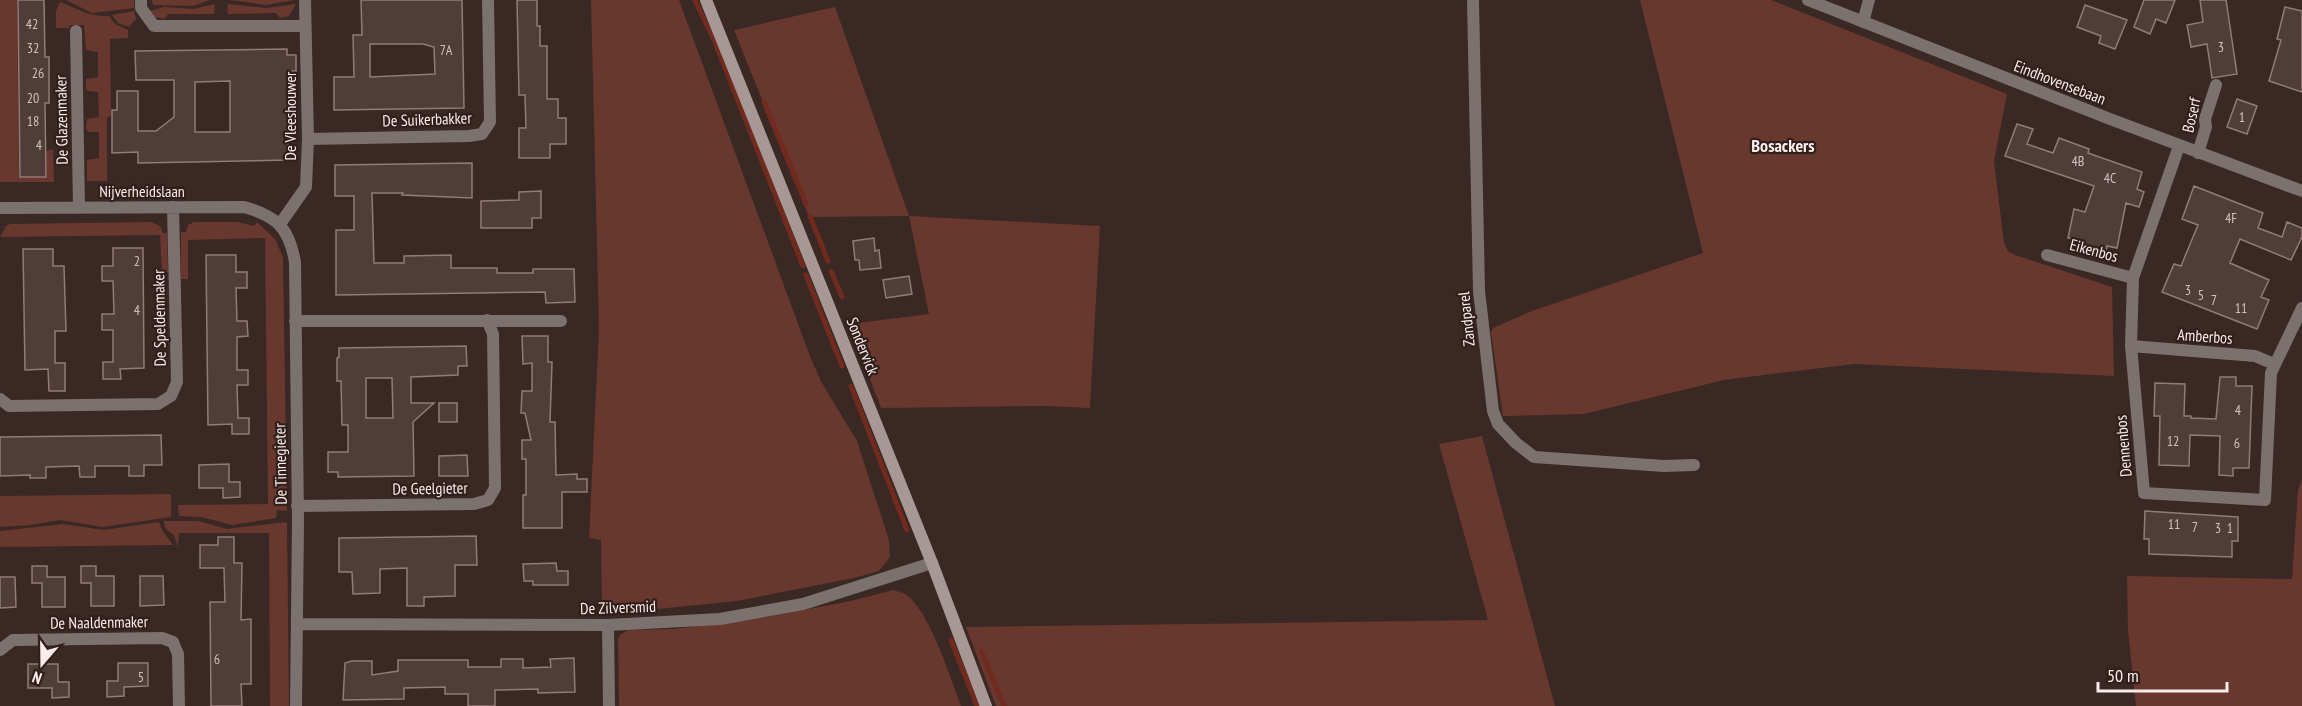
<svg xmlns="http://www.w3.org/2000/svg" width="2302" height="706" font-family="'PT Sans Narrow',sans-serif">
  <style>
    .green { fill: #68372d }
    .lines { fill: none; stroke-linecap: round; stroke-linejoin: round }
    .stream { stroke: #712b1e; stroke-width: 5 }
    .building { fill: #503d39; stroke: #917b77; stroke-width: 1.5; fill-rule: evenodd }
    .street { stroke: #7b7270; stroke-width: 12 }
    .secondary { stroke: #a89895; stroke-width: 12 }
    .labels { text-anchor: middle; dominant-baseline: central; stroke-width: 4.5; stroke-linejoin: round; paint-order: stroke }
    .number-label { font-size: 14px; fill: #cfc0be }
    .street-label { font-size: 16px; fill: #f9ecea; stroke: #301f1b }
    .neighbourhood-label { font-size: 18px; font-weight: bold; fill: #f9ecea; stroke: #301f1b }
  </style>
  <rect width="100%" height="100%" fill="#3a2824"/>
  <!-- green -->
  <path class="green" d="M 0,0 L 17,0 L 19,177 L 47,177 L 46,151 L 53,149 L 54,182 L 0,182 Z
    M 66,0 L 134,0 L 134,8 L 92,13 Z
    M 152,0 L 210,0 L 193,6 L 153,5 Z
    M 230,0 L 295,0 L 266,5 Z
    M 591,0 L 679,0 L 811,359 L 822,383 L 857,441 L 889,540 L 890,557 L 879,571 L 854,578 L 737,601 L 657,609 L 602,609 L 601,540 L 589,538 L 599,329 Z
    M 1640,0 L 1771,0 L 2007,94 L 1994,161 L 2004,243 L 2008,251 L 2015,255 L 2112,287 L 2114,376 L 1854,364 L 1724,380 L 1584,414 L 1503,416 L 1491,332 L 1493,328 L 1532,311 L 1703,253 Z
    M 60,2 C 78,9 89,17 109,16 L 115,24 L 128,30 L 128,38 L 110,39 L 111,116 L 107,117 L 107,181 L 87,181 L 87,160 L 99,158 L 99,132 L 88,132 L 86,128 L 87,119 L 99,117 L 98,92 L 88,91 L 86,89 L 86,79 L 98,77 L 98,52 L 86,50 L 84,25 L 70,25 L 69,28 L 56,28 L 56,11 Z
    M 215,4 L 214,14 L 168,14 L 165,19 L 155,17 L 150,11 L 164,7 L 193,9 Z
    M 227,4 L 267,8 L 296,4 L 289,16 L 280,18 L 276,13 L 228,14 Z
    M 835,7 L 909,216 L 1100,226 L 1090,408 L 1046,406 L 881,408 L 849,324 L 929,314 L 909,216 L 809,217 L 734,30 Z
    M 134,11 L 136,19 L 129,27 L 118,23 L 112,15 Z
    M 151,222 L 160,226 L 163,233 L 167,233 L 168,272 L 162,272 L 160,235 L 0,237 L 6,226 L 10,224 Z
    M 194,222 L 238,222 L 254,226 L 257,222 L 275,239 L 283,257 L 287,511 L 277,510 L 276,518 L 232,525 L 201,517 L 179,516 L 178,505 L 268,504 L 265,238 L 188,240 L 188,279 L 181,279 L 181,232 L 186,232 L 188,225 Z
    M 1482,436 L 1555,706 L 996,706 L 966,627 L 1488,620 L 1439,444 Z
    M 2302,480 L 2302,706 L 2136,706 L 2128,631 L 2127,576 L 2292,579 L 2298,490 Z
    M 171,494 L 171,517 L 103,527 L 60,520 L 31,525 L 0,527 L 0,496 Z
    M 164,521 L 198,521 L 227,529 L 287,522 L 289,706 L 270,706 L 269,533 L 179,533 L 178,547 L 174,535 L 165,528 Z
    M 159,522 L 162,530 L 173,545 L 0,547 L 0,531 L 63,524 L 104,530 Z
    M 893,590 C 896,591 901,592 905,594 C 929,609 951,679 961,706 L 619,706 L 618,640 L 620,635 L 628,630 L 674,629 L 755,619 L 851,601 Z"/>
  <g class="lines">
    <!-- stream -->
    <path class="stream" d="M 695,0 L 715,42 L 803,266
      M 764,102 L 806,204
      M 810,216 L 828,261
      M 831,271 L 842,297
      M 806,275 L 842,366
      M 851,386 L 907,530
      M 951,640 L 977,706
      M 981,651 L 1004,706"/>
  </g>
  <!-- building -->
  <path class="building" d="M 18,0 L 44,0 L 45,57 L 49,57 L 49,103 L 45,103 L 46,177 L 20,177 Z
    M 361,0 L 462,0 L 464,108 L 334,110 L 334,77 L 354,77 L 353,35 L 362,35 ZM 370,44 L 423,44 L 434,47 L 435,74 L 370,77 Z
    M 517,0 L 537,0 L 537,26 L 540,26 L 540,46 L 547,46 L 547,99 L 558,99 L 558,118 L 566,118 L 566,144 L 550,144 L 550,158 L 519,158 L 519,128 L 526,128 L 525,95 L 519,95 Z
    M 2144,0 L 2175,0 L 2166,23 L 2156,19 L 2150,34 L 2134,27 Z
    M 2200,0 L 2226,0 L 2237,74 L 2212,78 L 2207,44 L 2191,47 L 2187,25 L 2203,22 Z
    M 2085,5 L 2127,20 L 2115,49 L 2099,43 L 2101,36 L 2077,27 Z
    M 2285,7 L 2302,11 L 2302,92 L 2269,81 L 2281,40 L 2277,39 Z
    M 287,49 L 287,55 L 296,55 L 296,71 L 288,71 L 288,97 L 296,97 L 296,117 L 288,117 L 288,160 L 138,163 L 138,152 L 112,153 L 112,110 L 117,110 L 117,91 L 138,91 L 138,131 L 156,131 L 174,117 L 174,80 L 136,80 L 135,51 ZM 230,81 L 230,132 L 195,132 L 195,82 Z
    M 2237,99 L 2257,106 L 2247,134 L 2227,127 Z
    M 2017,124 L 2033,129 L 2027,144 L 2053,153 L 2059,138 L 2089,149 L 2088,153 L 2142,172 L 2137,189 L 2144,192 L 2139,207 L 2126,203 L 2117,248 L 2107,246 L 2106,253 L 2076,247 L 2077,240 L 2068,238 L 2074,209 L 2085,212 L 2094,186 L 2005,156 Z
    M 472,163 L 472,198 L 402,195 L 403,193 L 372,193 L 374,263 L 404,263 L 404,256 L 451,255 L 451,268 L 497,268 L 497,273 L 533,273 L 533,269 L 574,269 L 575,302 L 546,303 L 545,292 L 336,295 L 336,230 L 354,230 L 354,196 L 335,196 L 335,165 Z
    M 2194,186 L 2263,213 L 2258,228 L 2282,237 L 2287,222 L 2302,228 L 2302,237 L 2291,260 L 2240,239 L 2230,263 L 2269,280 L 2261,297 L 2269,300 L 2257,329 L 2162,292 L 2174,264 L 2181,266 L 2198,225 L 2182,219 Z
    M 541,191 L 541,218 L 532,218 L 532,228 L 481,228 L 481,201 L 519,200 L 519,192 Z
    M 874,238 L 875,251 L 879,250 L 881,268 L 860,270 L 859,260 L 855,260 L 853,241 Z
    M 113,248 L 143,248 L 144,368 L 120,369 L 121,379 L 103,379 L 103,362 L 113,362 L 113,330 L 102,330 L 102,314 L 114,314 L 113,281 L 102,281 L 102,266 L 113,266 Z
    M 23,249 L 53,249 L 53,266 L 64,266 L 66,331 L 55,331 L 55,363 L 65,363 L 65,391 L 49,391 L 48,369 L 25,370 Z
    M 206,255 L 236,255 L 236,272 L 247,272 L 247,288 L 236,288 L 237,321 L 247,321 L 248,336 L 237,337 L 237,370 L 248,370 L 248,385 L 237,385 L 238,418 L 249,418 L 249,434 L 232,434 L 232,424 L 208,425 Z
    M 909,276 L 912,294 L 886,298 L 883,280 Z
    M 522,336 L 548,336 L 548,362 L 552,362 L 550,422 L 555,422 L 556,475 L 577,474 L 577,479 L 587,479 L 587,492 L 562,492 L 562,528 L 523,528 L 523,495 L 526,495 L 526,459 L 522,459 L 522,440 L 531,440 L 525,413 L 521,413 L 522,391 L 532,391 L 532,363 L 523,364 Z
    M 466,346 L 467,366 L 458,366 L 458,375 L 411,377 L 411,403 L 434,403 L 413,422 L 414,476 L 338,477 L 338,472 L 328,472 L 328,452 L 348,452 L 348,425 L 342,425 L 341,381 L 337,381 L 337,358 L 339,357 L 339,348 ZM 366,378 L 392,378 L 393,418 L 366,418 Z
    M 2220,377 L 2236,377 L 2236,386 L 2252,386 L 2249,468 L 2233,468 L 2233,476 L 2219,475 L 2220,436 L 2190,435 L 2189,466 L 2159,465 L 2160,416 L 2154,416 L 2155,383 L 2185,384 L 2184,416 L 2191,416 L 2191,418 L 2216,419 Z
    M 439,403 L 457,403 L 457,422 L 439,422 Z
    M 161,435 L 162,465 L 144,465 L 144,476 L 129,476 L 129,466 L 95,466 L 95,477 L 80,477 L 79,466 L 46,467 L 46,478 L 30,478 L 30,475 L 0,476 L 0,437 Z
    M 467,455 L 468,476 L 439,476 L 439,456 Z
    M 229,464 L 229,482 L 240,482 L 240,497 L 223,498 L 223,488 L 199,488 L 199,465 Z
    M 2145,511 L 2238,517 L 2238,541 L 2232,541 L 2232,557 L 2149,554 L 2149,539 L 2144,539 Z
    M 476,536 L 477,565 L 455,565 L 455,596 L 424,597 L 424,606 L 407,606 L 407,568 L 380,569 L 380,593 L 353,594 L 352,572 L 339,572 L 339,538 Z
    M 218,537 L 234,537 L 234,563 L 242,563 L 241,620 L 251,619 L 251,684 L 241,684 L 242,706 L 211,706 L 210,602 L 225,602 L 224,568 L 200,568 L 200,545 L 218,545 Z
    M 556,563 L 557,571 L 568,571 L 568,585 L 533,585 L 533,581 L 524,581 L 523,564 Z
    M 32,566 L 47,566 L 47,577 L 65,577 L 65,607 L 42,607 L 42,583 L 32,583 Z
    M 81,566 L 96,566 L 96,576 L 114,576 L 114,606 L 91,606 L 91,583 L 81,583 Z
    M 140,576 L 163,576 L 164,605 L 140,606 Z
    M 0,577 L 15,577 L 16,607 L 0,608 Z
    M 574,658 L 575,692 L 538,693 L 538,689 L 495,690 L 495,706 L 468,706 L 468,694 L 445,694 L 445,687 L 404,688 L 404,699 L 343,700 L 345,663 L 352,661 L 372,661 L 372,675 L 398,671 L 398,660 L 468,660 L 468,667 L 501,667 L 501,659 L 523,659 L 523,668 L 551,667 L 550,659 Z
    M 118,663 L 148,663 L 148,686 L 124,687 L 124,696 L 107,697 L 107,681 L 118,681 Z
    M 28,664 L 58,664 L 58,682 L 69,682 L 69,697 L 52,698 L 52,688 L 28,688 Z"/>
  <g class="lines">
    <!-- street -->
    <path class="street" d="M 141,0 L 141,8 L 154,26 L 305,26
      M 1473,0 L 1479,291 L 1493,411 L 1498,424 L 1516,443 L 1534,457 L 1664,466 L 1694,465
      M 1808,0 L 2110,119 L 2302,191
      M 1863,22 L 1869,0
      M 76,31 L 79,208
      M 308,139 L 469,136 L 482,134 L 490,122 L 488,0
      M 2179,146 L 2133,278 L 2131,346 L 2144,493 L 2265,500 L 2271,373 L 2302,308
      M 2198,153 L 2206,127 L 2205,119 L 2216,85
      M 0,208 L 244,207 C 277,216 289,228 295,262 L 298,520 L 296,706
      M 280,224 L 306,187 L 308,139 L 305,0
      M 2047,255 L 2133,278
      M 295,321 L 561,321
      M 2131,346 L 2255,356 L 2274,364
      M 0,399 L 9,406 L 158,404 L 171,396 L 177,382 L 173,207
      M 297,506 L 474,504 L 488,500 L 495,488 L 493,334 L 487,320
      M 298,624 L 608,625 L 720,619 L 803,604 L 932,563
      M 608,625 L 609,706
      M 0,650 L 13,640 L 162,638 L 173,642 L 178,654 L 179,706"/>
    <!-- secondary -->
    <path class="secondary" d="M 706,0 L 932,563 L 986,706"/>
  </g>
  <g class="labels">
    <!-- number labels -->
    <g class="number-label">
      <text x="32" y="24">42</text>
      <text x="2221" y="47">3</text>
      <text x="33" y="48">32</text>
      <text x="446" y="50">7A</text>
      <text x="38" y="73">26</text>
      <text x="33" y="98">20</text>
      <text x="2242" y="117">1</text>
      <text x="33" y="121">18</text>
      <text x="39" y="145">4</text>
      <text x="2078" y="161">4B</text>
      <text x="2110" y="178">4C</text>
      <text x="2231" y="218">4F</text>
      <text x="137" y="261">2</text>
      <text x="2188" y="290">3</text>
      <text x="2201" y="295">5</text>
      <text x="2214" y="300">7</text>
      <text x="2241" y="308">11</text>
      <text x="137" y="310">4</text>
      <text x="2238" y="410">4</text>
      <text x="2173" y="441">12</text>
      <text x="2237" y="443">6</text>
      <text x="2174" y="524">11</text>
      <text x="2195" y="527">7</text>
      <text x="2218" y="528">3</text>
      <text x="2230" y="528">1</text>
      <text x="217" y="659">6</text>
      <text x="141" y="677">5</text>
    </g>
    <!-- street labels -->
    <g class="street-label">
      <text transform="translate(2060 82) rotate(21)">Eindhovensebaan</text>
      <text transform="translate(2191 115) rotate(-77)">Boserf</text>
      <text transform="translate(290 116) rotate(-90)">De Vleeshouwer</text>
      <text transform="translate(427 119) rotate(-2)">De Suikerbakker</text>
      <text transform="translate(61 120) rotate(-91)">De Glazenmaker</text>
      <text x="142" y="191">Nijverheidslaan</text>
      <text transform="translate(2094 250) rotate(15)">Eikenbos</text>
      <text transform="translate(159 318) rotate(-91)">De Speldenmaker</text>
      <text transform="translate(1466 319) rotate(-96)">Zandparel</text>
      <text transform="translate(2205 336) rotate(4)">Amberbos</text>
      <text transform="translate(863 346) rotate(68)">Sondervick</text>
      <text transform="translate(2123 446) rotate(-95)">Dennenbos</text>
      <text transform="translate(280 464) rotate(-91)">De Tinnegieter</text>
      <text transform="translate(430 488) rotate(-1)">De Geelgieter</text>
      <text transform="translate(618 607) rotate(-2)">De Zilversmid</text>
      <text transform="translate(99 622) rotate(-1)">De Naaldenmaker</text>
    </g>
    <!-- neighbourhood labels -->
    <g class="neighbourhood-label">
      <text x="1783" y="145">Bosackers</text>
    </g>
  </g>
  <!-- north arrow -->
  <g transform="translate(42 664) rotate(200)" stroke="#301f1b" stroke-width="4.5" paint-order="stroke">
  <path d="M0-4.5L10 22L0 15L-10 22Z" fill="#f9ecea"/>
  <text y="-9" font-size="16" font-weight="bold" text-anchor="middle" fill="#f9ecea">N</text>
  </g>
  <!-- scale -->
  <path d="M2098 682v9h129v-9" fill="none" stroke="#f9ecea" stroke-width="3"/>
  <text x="2107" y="682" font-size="18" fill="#f9ecea" stroke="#301f1b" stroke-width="4.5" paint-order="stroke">50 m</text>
</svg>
